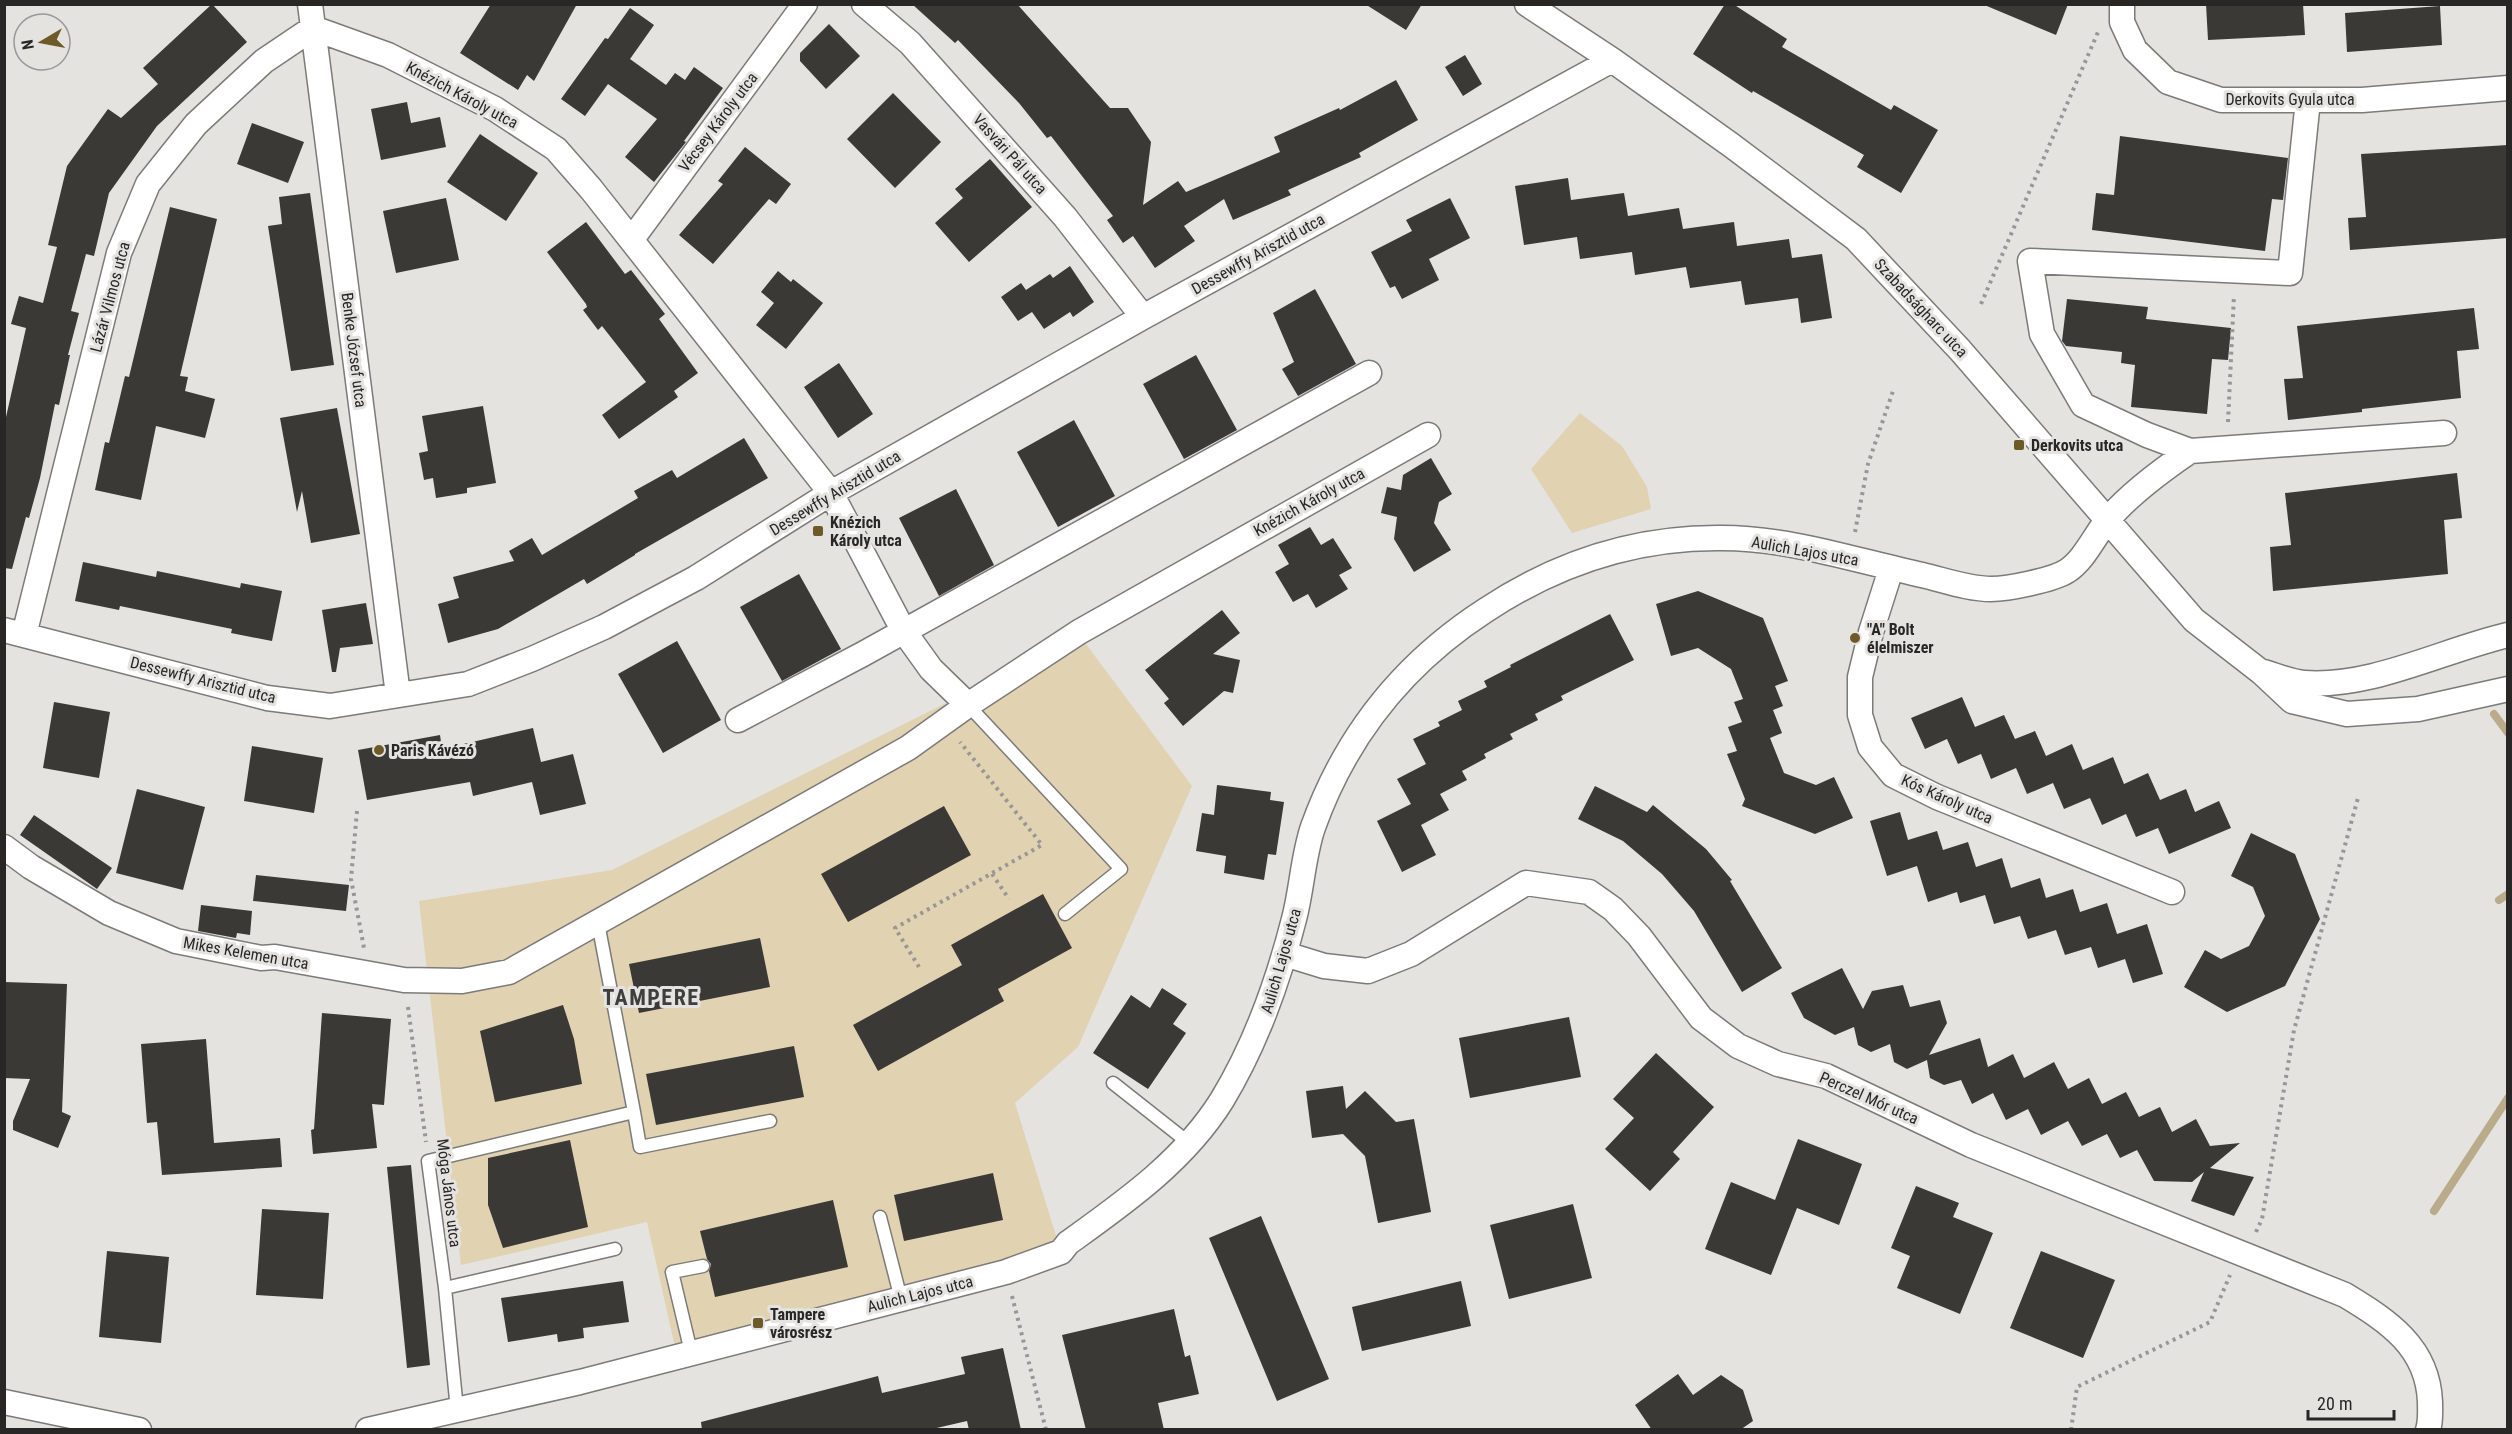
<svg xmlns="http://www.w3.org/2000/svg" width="2512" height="1434" font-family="'Roboto Condensed',sans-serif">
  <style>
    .green { fill: #e1d2b2 }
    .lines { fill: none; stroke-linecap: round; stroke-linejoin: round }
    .stream { stroke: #baab8b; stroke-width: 8 }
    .building { fill: #3a3936 }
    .lane-casing { stroke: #7c7b78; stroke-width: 15 }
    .street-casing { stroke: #7c7b78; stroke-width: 27 }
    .path { stroke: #989795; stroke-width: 4; stroke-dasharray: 3 4.5; stroke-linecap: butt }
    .lane { stroke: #fff; stroke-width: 12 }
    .street { stroke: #fff; stroke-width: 24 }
    .poi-dot { fill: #6e5a29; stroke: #e4e3e0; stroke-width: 2 }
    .labels { text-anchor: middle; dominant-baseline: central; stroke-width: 6; stroke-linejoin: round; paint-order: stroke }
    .street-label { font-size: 16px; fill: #282726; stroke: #e4e3e0 }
    .poi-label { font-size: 16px; font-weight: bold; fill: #282726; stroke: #e4e3e0; text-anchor: start }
    .district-label { font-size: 22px; font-weight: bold; letter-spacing: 1.5px; fill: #3f3e3c; stroke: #e4e3e0 }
  </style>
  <rect width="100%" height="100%" fill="#e4e3e0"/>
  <!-- green -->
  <path class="green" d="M 1580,413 L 1622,446 L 1647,487 L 1651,509 L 1572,533 L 1531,469 Z
    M 1080,636 L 1192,786 L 1078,1047 L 1015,1103 L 1061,1252 L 677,1356 L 647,1222 L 461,1265 L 419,901 L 612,870 Z"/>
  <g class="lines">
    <!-- stream -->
    <path class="stream" d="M 2494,714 L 2508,733
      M 2499,900 L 2508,894
      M 2434,1211 L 2508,1098"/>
  </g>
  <!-- building -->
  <path class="building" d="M 212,4 L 247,42 L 157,126 L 109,193 L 94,256 L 86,254 L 71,311 L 79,313 L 68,355 L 70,355 L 59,405 L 55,404 L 40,478 L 29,518 L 26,517 L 12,569 L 4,568 L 4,426 L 26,328 L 11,324 L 19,296 L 43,303 L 57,247 L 48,245 L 67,166 L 108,109 L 121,118 L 158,84 L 143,68 Z
    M 491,4 L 577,4 L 534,81 L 527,75 L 518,90 L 460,53 Z
    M 912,4 L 1017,4 L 1110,108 L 1128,108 L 1151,142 L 1143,205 L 1178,181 L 1186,192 L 1280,152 L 1274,137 L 1339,108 L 1340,110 L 1396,80 L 1418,120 L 1359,153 L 1361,157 L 1288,190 L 1291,195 L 1233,220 L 1224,199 L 1184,226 L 1195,241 L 1155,268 L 1133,236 L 1123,243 L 1107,220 L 1113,216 L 1051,136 L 1047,138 L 1019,103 L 958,40 L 955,43 Z
    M 1365,4 L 1422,4 L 1406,30 Z
    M 1725,4 L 1733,4 L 1787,39 L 1782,47 L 1891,110 L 1894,105 L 1938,130 L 1901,193 L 1857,167 L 1864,155 L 1753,91 L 1752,93 L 1693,54 Z
    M 1982,4 L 2068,4 L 2056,35 Z
    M 2206,4 L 2303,4 L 2305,35 L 2208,40 Z
    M 2440,6 L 2442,45 L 2347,52 L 2345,13 Z
    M 630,8 L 654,25 L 630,59 L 666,85 L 675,73 L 685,80 L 694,67 L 723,88 L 684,141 L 686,142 L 654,182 L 625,157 L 657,119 L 608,84 L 585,116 L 561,99 L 605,38 L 608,39 Z
    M 829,24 L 860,56 L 826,89 L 800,61 L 800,53 Z
    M 1465,55 L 1482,84 L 1463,96 L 1445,67 Z
    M 893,93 L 941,142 L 895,188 L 847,139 Z
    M 407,102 L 411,123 L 440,117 L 446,147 L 381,160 L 371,109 Z
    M 252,123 L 304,142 L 288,183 L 237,164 Z
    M 480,134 L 538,173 L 506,221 L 447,182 Z
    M 2120,136 L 2288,158 L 2283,200 L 2272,199 L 2265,251 L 2092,230 L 2096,193 L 2114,195 Z
    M 2508,145 L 2508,238 L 2350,250 L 2348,218 L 2366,217 L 2361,154 Z
    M 745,147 L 791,184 L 776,204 L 769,199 L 713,264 L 679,235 L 723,184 L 718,181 Z
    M 990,159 L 1032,207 L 969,262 L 935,223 L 963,198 L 955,189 Z
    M 1568,178 L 1571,200 L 1624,193 L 1628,216 L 1679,208 L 1683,229 L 1734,222 L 1737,246 L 1789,239 L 1792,258 L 1822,254 L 1832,318 L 1801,323 L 1798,298 L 1745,305 L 1741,281 L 1690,288 L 1686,267 L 1635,275 L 1632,252 L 1580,259 L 1577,237 L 1524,245 L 1515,186 Z
    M 310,193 L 334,365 L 291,371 L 268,226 L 282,224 L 279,197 Z
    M 446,198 L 459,260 L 396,273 L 383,211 Z
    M 1450,198 L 1470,238 L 1429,259 L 1439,280 L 1402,299 L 1395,286 L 1390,288 L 1371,252 L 1412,231 L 1406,220 Z
    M 170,207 L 217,219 L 180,376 L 188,377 L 185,391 L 215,399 L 205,438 L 156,426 L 141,500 L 95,490 L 105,442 L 109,443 L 125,376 L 129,377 Z
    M 586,222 L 625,274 L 631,270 L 665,314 L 659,319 L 698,373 L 674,391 L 678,397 L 619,439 L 602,415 L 646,382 L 602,326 L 598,330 L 583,310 L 587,307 L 586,304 L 547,252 Z
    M 1070,266 L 1094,302 L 1073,317 L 1070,312 L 1044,329 L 1032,312 L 1018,321 L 1001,297 L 1021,283 L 1026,290 L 1050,274 L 1053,278 Z
    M 778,271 L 791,282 L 793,279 L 823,303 L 786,349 L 756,325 L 774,303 L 761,292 Z
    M 1315,289 L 1356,364 L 1298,396 L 1282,369 L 1294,362 L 1273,313 Z
    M 2067,299 L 2148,307 L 2146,319 L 2231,328 L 2228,360 L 2212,359 L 2207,414 L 2131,407 L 2135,365 L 2121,363 L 2122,352 L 2066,346 L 2062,341 Z
    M 2474,308 L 2479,349 L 2457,351 L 2461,398 L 2362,409 L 2362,412 L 2288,420 L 2284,379 L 2303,378 L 2297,326 Z
    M 1196,355 L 1237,430 L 1184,459 L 1143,384 Z
    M 839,363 L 873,414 L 838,438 L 804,387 Z
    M 483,406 L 496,483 L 467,488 L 467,493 L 436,498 L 433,478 L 424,480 L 419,453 L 428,451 L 422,416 Z
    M 337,408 L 360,534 L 311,543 L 302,491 L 297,512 L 280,418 Z
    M 1074,420 L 1115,496 L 1058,527 L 1017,452 Z
    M 744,438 L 768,478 L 635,554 L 635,555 L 587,584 L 584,579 L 498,629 L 448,643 L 438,604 L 459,598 L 453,577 L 514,561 L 509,551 L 532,538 L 542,555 L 638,498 L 634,491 L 672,470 L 677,478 Z
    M 1431,458 L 1452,494 L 1439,502 L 1434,523 L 1451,550 L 1414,572 L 1394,539 L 1397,517 L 1381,513 L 1387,487 L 1401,490 L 1403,475 Z
    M 2457,473 L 2462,518 L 2444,520 L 2448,574 L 2273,591 L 2270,547 L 2291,545 L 2285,493 Z
    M 956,489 L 994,565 L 939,596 L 899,518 Z
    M 1310,527 L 1321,545 L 1333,538 L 1352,568 L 1339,575 L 1348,589 L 1316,608 L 1308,594 L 1293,602 L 1275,572 L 1289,564 L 1278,545 Z
    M 83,562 L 156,577 L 157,571 L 240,588 L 241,583 L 282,591 L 272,641 L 231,633 L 232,629 L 120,606 L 119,610 L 75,601 Z
    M 799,574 L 841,649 L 782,681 L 740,607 Z
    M 1698,591 L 1763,618 L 1788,681 L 1775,686 L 1783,706 L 1773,710 L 1782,733 L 1770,738 L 1784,773 L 1816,785 L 1834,777 L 1853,818 L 1815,834 L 1742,806 L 1745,799 L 1727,754 L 1737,751 L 1728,727 L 1742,722 L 1734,702 L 1743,699 L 1731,669 L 1698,648 L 1671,656 L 1656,604 Z
    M 366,603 L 373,644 L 340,648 L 336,672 L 332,672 L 322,610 Z
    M 1222,610 L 1240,633 L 1213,654 L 1240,660 L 1233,693 L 1224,691 L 1183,726 L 1164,703 L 1169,699 L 1145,670 Z
    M 1610,614 L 1634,660 L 1561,696 L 1563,700 L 1535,714 L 1538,720 L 1510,734 L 1513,739 L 1484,754 L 1486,758 L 1462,771 L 1467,780 L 1440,794 L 1449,810 L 1421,825 L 1436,855 L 1402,872 L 1377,821 L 1411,804 L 1397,779 L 1426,764 L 1413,739 L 1440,726 L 1438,722 L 1462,710 L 1458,701 L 1487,687 L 1484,681 L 1511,667 L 1510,665 Z
    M 677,641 L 721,720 L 663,753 L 618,674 Z
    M 1962,697 L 1975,727 L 2004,715 L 2015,739 L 2035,731 L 2046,756 L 2072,744 L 2083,770 L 2113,757 L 2124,784 L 2148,773 L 2160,800 L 2186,789 L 2195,812 L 2219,801 L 2231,828 L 2169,854 L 2158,828 L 2136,837 L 2126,814 L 2102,825 L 2090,798 L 2064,809 L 2053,783 L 2027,794 L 2016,768 L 1991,779 L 1981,754 L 1958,764 L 1947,739 L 1925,749 L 1911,718 Z
    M 54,702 L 110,712 L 99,778 L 43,768 Z
    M 533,728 L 541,762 L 573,754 L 586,804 L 540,815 L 532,782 L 473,796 L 470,782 L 367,800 L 358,750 L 440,735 L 442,749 Z
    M 252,746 L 323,758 L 314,813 L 244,801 Z
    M 1217,785 L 1271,792 L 1270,800 L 1284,802 L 1276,855 L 1268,854 L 1264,880 L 1224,873 L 1226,856 L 1196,851 L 1202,813 L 1214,815 Z
    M 1595,786 L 1647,812 L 1653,805 L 1706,849 L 1732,880 L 1730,881 L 1782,968 L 1742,992 L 1694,911 L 1662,874 L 1623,841 L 1578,819 Z
    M 137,789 L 205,807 L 183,890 L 116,873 Z
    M 944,806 L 971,855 L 848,922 L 821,874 Z
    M 1900,812 L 1908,840 L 1937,831 L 1943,850 L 1968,842 L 1976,867 L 2002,858 L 2011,888 L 2040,878 L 2046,898 L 2073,889 L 2080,912 L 2107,903 L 2117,934 L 2147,924 L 2163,974 L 2133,983 L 2125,959 L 2098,968 L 2091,947 L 2065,955 L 2056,930 L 2028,939 L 2020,916 L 1994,924 L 1985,895 L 1960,903 L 1957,892 L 1928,902 L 1917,866 L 1887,876 L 1870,821 Z
    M 34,815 L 112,868 L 97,889 L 20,835 Z
    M 2251,833 L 2295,854 L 2320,919 L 2285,986 L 2227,1012 L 2184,987 L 2205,950 L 2221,959 L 2249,946 L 2265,916 L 2253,887 L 2231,876 Z
    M 256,875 L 349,885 L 346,911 L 253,901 Z
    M 1043,894 L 1072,948 L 998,989 L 1004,1001 L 878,1071 L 853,1025 L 962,965 L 951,945 Z
    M 201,905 L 252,911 L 250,935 L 237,933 L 236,938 L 198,931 Z
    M 760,938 L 770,987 L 639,1013 L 629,964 Z
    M 1842,968 L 1863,1009 L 1872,991 L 1903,985 L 1910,1007 L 1940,1000 L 1947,1023 L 1929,1055 L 1980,1038 L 1988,1067 L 2013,1054 L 2024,1078 L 2054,1062 L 2068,1089 L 2089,1078 L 2102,1104 L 2126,1092 L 2139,1117 L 2160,1107 L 2172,1132 L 2196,1119 L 2210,1146 L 2240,1143 L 2210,1168 L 2254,1177 L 2234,1216 L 2191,1201 L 2204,1172 L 2192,1182 L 2154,1181 L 2137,1150 L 2120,1158 L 2107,1134 L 2082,1146 L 2068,1121 L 2041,1135 L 2028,1109 L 2006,1120 L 1993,1093 L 1972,1104 L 1961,1080 L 1944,1085 L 1930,1078 L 1927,1060 L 1907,1069 L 1894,1062 L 1890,1044 L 1871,1052 L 1858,1045 L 1854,1027 L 1835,1035 L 1804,1018 L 1791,993 Z
    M 4,982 L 67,984 L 62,1112 L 71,1116 L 58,1148 L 13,1130 L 13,1121 L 30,1079 L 4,1078 Z
    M 1162,988 L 1187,1004 L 1173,1024 L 1186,1033 L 1148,1089 L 1093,1053 L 1131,995 L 1150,1008 Z
    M 563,1005 L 574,1039 L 582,1084 L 495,1102 L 480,1031 Z
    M 322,1013 L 391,1019 L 384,1105 L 372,1104 L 377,1148 L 313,1154 L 311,1130 L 314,1129 Z
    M 1569,1017 L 1581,1077 L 1470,1098 L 1459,1038 Z
    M 206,1039 L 214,1143 L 280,1138 L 282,1167 L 162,1175 L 157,1122 L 147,1123 L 141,1044 Z
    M 794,1046 L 804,1097 L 656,1125 L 646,1074 Z
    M 1656,1053 L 1714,1107 L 1673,1152 L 1680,1159 L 1650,1191 L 1605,1149 L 1634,1118 L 1613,1099 Z
    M 1343,1086 L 1346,1109 L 1365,1091 L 1396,1122 L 1414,1119 L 1431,1212 L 1378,1223 L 1365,1156 L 1343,1134 L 1312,1138 L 1306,1091 Z
    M 1798,1139 L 1862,1164 L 1839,1225 L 1797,1208 L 1771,1275 L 1705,1249 L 1731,1182 L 1775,1200 Z
    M 570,1140 L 588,1227 L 503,1248 L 488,1205 L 488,1158 Z
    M 411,1165 L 430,1365 L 407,1368 L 387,1167 Z
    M 993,1173 L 1003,1220 L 904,1241 L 894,1195 Z
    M 1916,1186 L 1959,1203 L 1953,1217 L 1993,1233 L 1960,1314 L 1897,1288 L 1910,1256 L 1891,1248 Z
    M 833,1200 L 848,1267 L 715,1297 L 709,1271 L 711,1264 L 707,1259 L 700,1231 Z
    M 1573,1204 L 1592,1278 L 1509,1299 L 1490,1225 Z
    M 262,1209 L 329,1213 L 323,1299 L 256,1295 Z
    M 1261,1216 L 1329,1379 L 1277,1401 L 1209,1238 Z
    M 107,1251 L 169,1257 L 161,1343 L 99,1337 Z
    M 2041,1251 L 2115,1280 L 2083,1358 L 2010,1328 Z
    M 623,1281 L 629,1322 L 583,1328 L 584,1338 L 558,1342 L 557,1334 L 508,1342 L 501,1298 Z
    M 1461,1281 L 1471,1326 L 1362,1351 L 1352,1307 Z
    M 1174,1309 L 1185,1357 L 1190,1355 L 1199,1394 L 1158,1403 L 1164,1430 L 1086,1430 L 1062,1335 Z
    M 1003,1348 L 1021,1430 L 969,1430 L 967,1421 L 928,1430 L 702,1430 L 701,1422 L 878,1376 L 882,1393 L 965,1374 L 961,1357 Z
    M 1678,1374 L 1693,1395 L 1721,1375 L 1743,1390 L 1753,1421 L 1740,1430 L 1652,1430 L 1635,1405 Z"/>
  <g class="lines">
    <defs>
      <path id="lane" d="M 968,705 L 1121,869 L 1065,914
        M 1113,1083 L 1189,1143
        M 634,1112 L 640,1147 L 770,1121
        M 880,1217 L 901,1299
        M 445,1288 L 615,1249
        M 691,1352 L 672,1272 L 703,1266
        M 457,1410 L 445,1288 L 428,1161 L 634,1112 L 598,923"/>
      <path id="street" d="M 310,4 L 398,695
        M 864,4 L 910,43 L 1065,217 L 1143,317
        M 1527,4 L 1612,60 L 1731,145 L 1856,239 L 1960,350 L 2194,620 L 2261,672 L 2292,701 L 2347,714 L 2418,709 L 2508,689
        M 2122,4 L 2122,22 L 2135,50 L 2168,82 L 2221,100 L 2362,100 L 2508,88
        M 313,28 L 388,55 L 495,109 L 556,149 L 591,189 L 831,493 L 903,630 L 931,669 L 968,705 L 1079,632 L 1428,435
        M 2308,100 L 2290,273 L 2030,261 L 2042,334 L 2083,405 L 2147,435 L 2190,451 L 2444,433
        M 632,239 L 805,4
        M 1891,569 L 1871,632 L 1860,677 L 1860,715 L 1870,747 L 1893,775 L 1937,797 L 2172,892
        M 4,630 L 267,698 L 330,706 L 468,684 L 532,659 L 604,627 L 696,578 L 831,493 L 1143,317 L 1612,60
        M 24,635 L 119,253 L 148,184 L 196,124 L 264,61 L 313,28
        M 2264,672 C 2277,676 2291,682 2304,683 C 2372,688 2443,650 2508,635
        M 738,720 L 863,654 L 1369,373
        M 4,847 L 31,867 L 109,913 L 176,941 L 261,958 L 275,957 L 404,980 L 462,981 L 509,972 L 908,748 L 968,705
        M 1285,954 L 1324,966 L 1368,971 L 1411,954 L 1526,883 L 1589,892 L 1613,909 L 1639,936 L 1701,1018 L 1738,1046 L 1778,1064 L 1826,1076 L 1971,1145 L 2345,1295 C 2388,1321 2428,1347 2430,1402 C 2430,1411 2431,1421 2428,1430
        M 4,1402 L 139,1430
        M 368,1430 L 580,1382 L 1006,1272 L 1061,1252 L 1068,1243 C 1125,1202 1184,1161 1222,1100 C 1256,1044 1278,982 1294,919 C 1302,889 1303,856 1313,827 C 1346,735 1404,663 1486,610 C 1557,563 1637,537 1722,538 C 1790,538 1857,561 1922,575 C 1944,580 1968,589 1991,589 C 2008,589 2053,580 2067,571 C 2084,560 2094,537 2106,522 C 2127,496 2162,470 2190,451"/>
    </defs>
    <!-- lane casing -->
    <use href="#lane" class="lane-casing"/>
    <!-- street casing -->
    <use href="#street" class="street-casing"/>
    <!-- path -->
    <path class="path" d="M 1981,304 L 2098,32
      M 2228,422 L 2234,295
      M 1855,532 L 1868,464 L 1893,391
      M 357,811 L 351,879 L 364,948
      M 992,874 L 1009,899
      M 919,967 L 895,928 L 1042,845 L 960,742
      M 408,1007 L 426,1142
      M 2256,1232 L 2262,1219 L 2294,1030 L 2358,798
      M 1012,1296 L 1046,1430
      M 2071,1430 L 2077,1387 L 2210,1322 L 2230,1275"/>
    <!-- lane -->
    <use href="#lane" class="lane"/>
    <!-- street -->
    <use href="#street" class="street"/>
  </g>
  <!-- markers -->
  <g class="poi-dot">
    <rect x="2013" y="439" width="12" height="12" rx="3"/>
    <rect x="812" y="525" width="12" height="12" rx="3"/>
    <circle cx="1855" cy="638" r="6"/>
    <circle cx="379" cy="750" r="6"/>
    <rect x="752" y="1317" width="12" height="12" rx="3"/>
  </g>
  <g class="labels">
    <!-- street labels -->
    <g class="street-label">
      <text transform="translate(462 95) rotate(28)">Knézich Károly utca</text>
      <text x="2290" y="99">Derkovits Gyula utca</text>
      <text transform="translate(718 122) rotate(-53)">Vécsey Károly utca</text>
      <text transform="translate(1010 154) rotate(48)">Vasvári Pál utca</text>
      <text transform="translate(1258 254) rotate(-29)">Dessewffy Arisztid utca</text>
      <text transform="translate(110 297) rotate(-75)">Lázár Vilmos utca</text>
      <text transform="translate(1921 308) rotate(47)">Szabadságharc utca</text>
      <text transform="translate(354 350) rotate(83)">Benke József utca</text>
      <text transform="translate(835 493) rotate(-31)">Dessewffy Arisztid utca</text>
      <text transform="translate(1309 502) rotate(-29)">Knézich Károly utca</text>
      <text transform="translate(1805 551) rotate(10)">Aulich Lajos utca</text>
      <text transform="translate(203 680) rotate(14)">Dessewffy Arisztid utca</text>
      <text transform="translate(1947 799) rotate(24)">Kós Károly utca</text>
      <text transform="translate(246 953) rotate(10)">Mikes Kelemen utca</text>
      <text transform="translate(1281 961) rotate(-74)">Aulich Lajos utca</text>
      <text transform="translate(1869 1098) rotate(24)">Perczel Mór utca</text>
      <text transform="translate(449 1193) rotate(83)">Móga János utca</text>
      <text transform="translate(920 1294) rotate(-14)">Aulich Lajos utca</text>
    </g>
    <!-- poi labels -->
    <g class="poi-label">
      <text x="2031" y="445">Derkovits utca</text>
      <text x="830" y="522">Knézich<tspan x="830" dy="18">Károly utca</tspan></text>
      <text x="1867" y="629">"A" Bolt<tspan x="1867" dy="18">élelmiszer</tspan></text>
      <text x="391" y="750">Paris Kávézó</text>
      <text x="770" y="1314">Tampere<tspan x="770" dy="18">városrész</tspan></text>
    </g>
    <!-- district labels -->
    <g class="district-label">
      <text x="651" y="997">TAMPERE</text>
    </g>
  </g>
  <!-- border -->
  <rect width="2512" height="1434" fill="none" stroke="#282726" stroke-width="12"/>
  <!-- north arrow -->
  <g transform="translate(42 42) rotate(260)"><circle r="28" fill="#e4e3e0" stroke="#999896" stroke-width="1.5"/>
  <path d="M0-4.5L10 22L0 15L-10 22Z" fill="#6e5a29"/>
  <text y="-9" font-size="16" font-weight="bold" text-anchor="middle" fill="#282726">N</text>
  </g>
  <!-- scale -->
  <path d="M2308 1410v9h86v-9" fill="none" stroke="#282726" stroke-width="3"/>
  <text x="2317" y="1410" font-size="18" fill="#282726" stroke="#e4e3e0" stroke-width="4.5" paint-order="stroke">20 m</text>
</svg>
